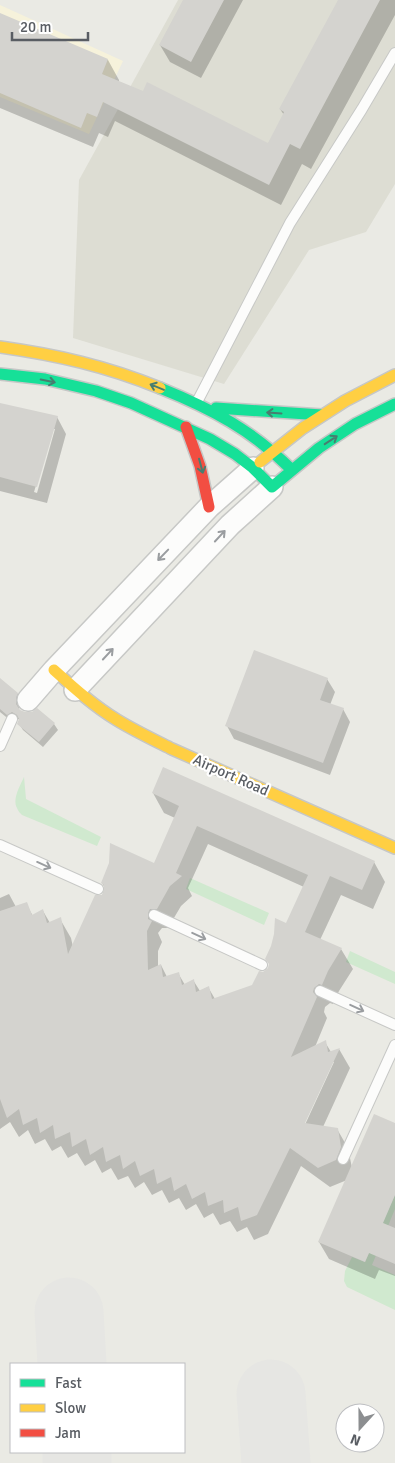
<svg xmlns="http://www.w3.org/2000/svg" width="395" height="1463" font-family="Signika,sans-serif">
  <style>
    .commercial { fill: #f6f2db }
    .education { fill: #ddddd3 }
    .green { fill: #d0e9cf }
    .shadow { fill: #0003; fill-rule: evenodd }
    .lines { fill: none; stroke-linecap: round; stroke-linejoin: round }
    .taxiway { stroke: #e6e6e3; stroke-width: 69 }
    .building { fill: #d4d3cf; fill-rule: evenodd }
    .lane-casing { stroke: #c7c8c6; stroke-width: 12 }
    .street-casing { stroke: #c7c8c6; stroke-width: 24 }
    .fast-casing { stroke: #c6c7c6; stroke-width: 14 }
    .slow-casing { stroke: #c6c7c6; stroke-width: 14 }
    .jam-casing { stroke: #c6c7c6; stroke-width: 14 }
    .lane { stroke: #fcfcfb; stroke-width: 10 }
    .street { stroke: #fcfcfb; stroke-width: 21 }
    .fast { stroke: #16e098; stroke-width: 11 }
    .slow { stroke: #ffcf43; stroke-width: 11 }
    .jam { stroke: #f24e42; stroke-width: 11 }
    .oneway { stroke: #487e70 }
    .oneway2 { stroke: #9a9da0 }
    .labels { text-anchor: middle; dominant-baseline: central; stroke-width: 4.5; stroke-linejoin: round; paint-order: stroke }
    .street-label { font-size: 15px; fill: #595d63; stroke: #fff }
  </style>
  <rect width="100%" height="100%" fill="#eaeae4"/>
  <!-- commercial -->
  <path class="commercial" d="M 0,5 L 123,61 L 89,134 L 0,97 Z"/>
  <!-- education -->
  <path class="education" d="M 178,0 L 395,0 L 395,184 L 366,232 L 309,250 L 224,384 L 73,338 L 79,180 Z"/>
  <!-- green -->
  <path class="green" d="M 24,777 L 26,799 L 101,837 L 97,846 L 22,815 C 20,813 18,811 17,808 C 12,799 20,786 24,777 Z
    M 190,878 L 269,913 L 264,925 L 186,889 Z
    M 350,951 L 395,972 L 395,984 L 346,962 Z
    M 395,1195 L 395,1209 L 372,1265 L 395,1275 L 395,1310 L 347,1287 L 344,1281 L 345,1271 L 352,1257 L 365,1262 Z"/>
  <!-- shadow -->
  <path class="shadow" d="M 184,0 L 243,0 L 201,78 L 170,62 L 160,45 Z
    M 339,0 L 395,0 L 395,15 L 311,169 L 302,164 L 281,205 L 115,121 L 108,137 L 99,133 L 93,147 L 0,108 L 0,14 L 108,60 L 119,80 L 119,82 L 268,144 L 284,115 L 280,109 Z
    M 0,404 L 57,417 L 66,434 L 47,503 L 0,491 ZM 53,429 L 55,429 L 37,493 L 34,492 Z
    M 327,679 L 335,692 L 330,705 L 343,709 L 350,722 L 330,775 L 234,739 L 227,726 Z
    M 0,681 L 17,693 L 21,700 L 19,705 L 19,711 L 54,724 L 58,730 L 43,747 L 23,730 L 19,724 L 20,720 L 16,718 L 11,721 L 0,712 Z
    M 153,793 L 374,862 L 385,882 L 373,909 L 341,895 L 320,940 L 341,949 L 353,969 L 339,991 L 333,1004 L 330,1003 L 325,1007 L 324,1012 L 327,1018 L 315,1047 L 325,1042 L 331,1052 L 339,1049 L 350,1068 L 323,1127 L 337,1129 L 348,1148 L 352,1168 L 395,1124 L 395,1276 L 379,1270 L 375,1279 L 329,1259 L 319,1242 L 347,1180 L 330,1187 L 301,1166 L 268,1234 L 254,1240 L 247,1227 L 237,1232 L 230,1221 L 220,1225 L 213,1213 L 204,1218 L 196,1204 L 186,1210 L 179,1198 L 169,1203 L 162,1190 L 152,1195 L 144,1182 L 135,1188 L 128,1176 L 118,1180 L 111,1168 L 102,1173 L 95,1160 L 85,1166 L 77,1153 L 68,1158 L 61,1146 L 52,1151 L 45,1139 L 35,1144 L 28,1130 L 19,1137 L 10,1122 L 0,1129 L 0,898 L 9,894 L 16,907 L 26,904 L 33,916 L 43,911 L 50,923 L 60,919 L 71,938 L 73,947 L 102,896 L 105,888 L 102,883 L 155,865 L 175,818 L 164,813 ZM 208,844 L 304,887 L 269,969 L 263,973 L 253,986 L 215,999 L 208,987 L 200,991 L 193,980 L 185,985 L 178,973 L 167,977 L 161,965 L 158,967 L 158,951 L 162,942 L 158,933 L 162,928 L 168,928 L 181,906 L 192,896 L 188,888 ZM 332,1062 L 334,1062 L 303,1129 L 301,1128 Z"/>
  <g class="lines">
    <!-- taxiway -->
    <path class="taxiway" d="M 69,1312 L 72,1364
      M 271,1394 L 276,1463
      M 77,1452 L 77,1463"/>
  </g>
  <!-- building -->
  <path class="building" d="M 183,0 L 224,0 L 191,62 L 159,45 Z
    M 338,0 L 380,0 L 300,149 L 290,144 L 269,185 L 103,102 L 97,117 L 87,113 L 81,128 L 0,93 L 0,13 L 108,59 L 102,74 L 143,91 L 147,82 L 268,143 L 284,112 L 279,109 Z
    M 0,403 L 58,416 L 37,487 L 0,477 Z
    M 254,650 L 328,678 L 320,700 L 344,708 L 323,763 L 225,726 Z
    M 0,678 L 18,693 L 16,698 L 16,704 L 20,710 L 25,712 L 32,712 L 37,708 L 55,723 L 39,742 L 17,724 L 19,719 L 17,715 L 12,712 L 7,715 L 0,709 Z
    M 163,767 L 375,861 L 362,890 L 330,876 L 305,932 L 342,948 L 328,971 L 322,985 L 319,984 L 314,988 L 313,992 L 317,997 L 291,1057 L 326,1040 L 328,1052 L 340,1048 L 305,1123 L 338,1128 L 341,1147 L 336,1160 L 318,1168 L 290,1148 L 257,1215 L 241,1221 L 238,1207 L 224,1213 L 223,1200 L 208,1206 L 205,1192 L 192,1199 L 186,1184 L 174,1191 L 171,1177 L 157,1184 L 154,1169 L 140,1176 L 135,1161 L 123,1169 L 120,1155 L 106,1162 L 103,1147 L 90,1155 L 86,1139 L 72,1147 L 70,1132 L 55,1139 L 53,1125 L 40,1133 L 37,1118 L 23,1125 L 19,1109 L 7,1118 L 0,1099 L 0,911 L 27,902 L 32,915 L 43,909 L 47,923 L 61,917 L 68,954 L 95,895 L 102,895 L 104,891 L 104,885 L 101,883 L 109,863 L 110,843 L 154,863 L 179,806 L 152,793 ZM 197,826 L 308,875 L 286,923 L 275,918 L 274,934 L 271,946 L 265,959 L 269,964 L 268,968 L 263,972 L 259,971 L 252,985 L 212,999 L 209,986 L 196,992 L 194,979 L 182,985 L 179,972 L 163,977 L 161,964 L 148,970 L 147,931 L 152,921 L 148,919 L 148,913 L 150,909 L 157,909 L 170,886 L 182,876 L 176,873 Z
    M 374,1114 L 395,1123 L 395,1195 L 383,1223 L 395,1228 L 395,1264 L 369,1253 L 365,1262 L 318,1242 Z"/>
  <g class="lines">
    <defs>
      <path id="lane" d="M 197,402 L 290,223 L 362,109 L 395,53
        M 0,746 L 12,719
        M 0,845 L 98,889
        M 154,915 L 262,965
        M 320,991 L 395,1025
        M 343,1159 L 395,1045"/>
      <path id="street" d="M 75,690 L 230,525 L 272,487
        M 28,700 L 54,670 L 209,507 L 253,468"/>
      <path id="fast" d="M 0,374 L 45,379 L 96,391 L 131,403 L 210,439 L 235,454 L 253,468 L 272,487 L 319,448 L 355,424 L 395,404
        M 160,388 C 212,409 252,430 292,470
        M 216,408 L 322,415"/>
      <path id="slow" d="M 0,347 C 57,355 106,366 160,388
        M 260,462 L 303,428 L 345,401 L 395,375
        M 54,670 C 74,688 94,706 117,720 C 135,731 154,740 172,749 L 395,848"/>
      <path id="jam" d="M 186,427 L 200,466 L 209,507"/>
    </defs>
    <!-- lane casing -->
    <use href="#lane" class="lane-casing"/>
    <!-- street casing -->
    <use href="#street" class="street-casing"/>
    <!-- fast casing -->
    <use href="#fast" class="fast-casing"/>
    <!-- slow casing -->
    <use href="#slow" class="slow-casing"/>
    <!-- jam casing -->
    <use href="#jam" class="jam-casing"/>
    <!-- lane -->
    <use href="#lane" class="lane"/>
    <!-- street -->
    <use href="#street" class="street"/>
    <!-- fast -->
    <use href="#fast" class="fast"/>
    <!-- slow -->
    <use href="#slow" class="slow"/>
    <!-- jam -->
    <use href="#jam" class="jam"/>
  </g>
  <!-- one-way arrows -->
  <defs><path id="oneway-shaft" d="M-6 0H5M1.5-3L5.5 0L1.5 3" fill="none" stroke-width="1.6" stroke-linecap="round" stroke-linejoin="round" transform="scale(1.25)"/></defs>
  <g class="oneway">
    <use href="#oneway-shaft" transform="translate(48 381) rotate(12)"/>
    <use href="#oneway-shaft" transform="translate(157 387) rotate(-158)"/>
    <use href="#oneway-shaft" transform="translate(274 413) rotate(-176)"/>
    <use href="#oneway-shaft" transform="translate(331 440) rotate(-33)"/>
    <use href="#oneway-shaft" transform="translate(201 466) rotate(75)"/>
  </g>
  <g class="oneway2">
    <use href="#oneway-shaft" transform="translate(220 536) rotate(-47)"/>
    <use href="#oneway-shaft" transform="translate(163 555) rotate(134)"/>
    <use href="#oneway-shaft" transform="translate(108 654) rotate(-47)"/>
    <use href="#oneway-shaft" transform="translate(44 865) rotate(24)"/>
    <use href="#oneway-shaft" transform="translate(199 936) rotate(25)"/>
    <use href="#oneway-shaft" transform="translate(357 1008) rotate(25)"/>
  </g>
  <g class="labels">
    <!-- street labels -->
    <g class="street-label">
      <text transform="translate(231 775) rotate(24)">Airport Road</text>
    </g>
  </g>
  <!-- legend -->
  <rect x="10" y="1363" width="175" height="90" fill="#ffffff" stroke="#bdbec1"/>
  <rect x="20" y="1379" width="25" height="8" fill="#16e098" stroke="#bdbec1"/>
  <text x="55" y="1388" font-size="15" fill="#595d63">Fast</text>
  <rect x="20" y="1404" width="25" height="8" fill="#ffcf43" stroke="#bdbec1"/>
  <text x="55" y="1413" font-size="15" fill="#595d63">Slow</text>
  <rect x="20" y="1429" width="25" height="8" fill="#f24e42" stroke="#bdbec1"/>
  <text x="55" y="1438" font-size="15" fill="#595d63">Jam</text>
  <!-- north arrow -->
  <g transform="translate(360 1428) rotate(201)"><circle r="24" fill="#ffffff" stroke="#bdbec1"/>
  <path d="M0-4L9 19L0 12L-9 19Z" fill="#8c8e90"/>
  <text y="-8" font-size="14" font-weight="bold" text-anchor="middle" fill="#595d63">N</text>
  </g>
  <!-- scale -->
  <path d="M12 32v8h76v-8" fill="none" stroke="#595d63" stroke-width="2.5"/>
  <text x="20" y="32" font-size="15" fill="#595d63" stroke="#ffffff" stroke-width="4" paint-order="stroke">20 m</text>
</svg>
